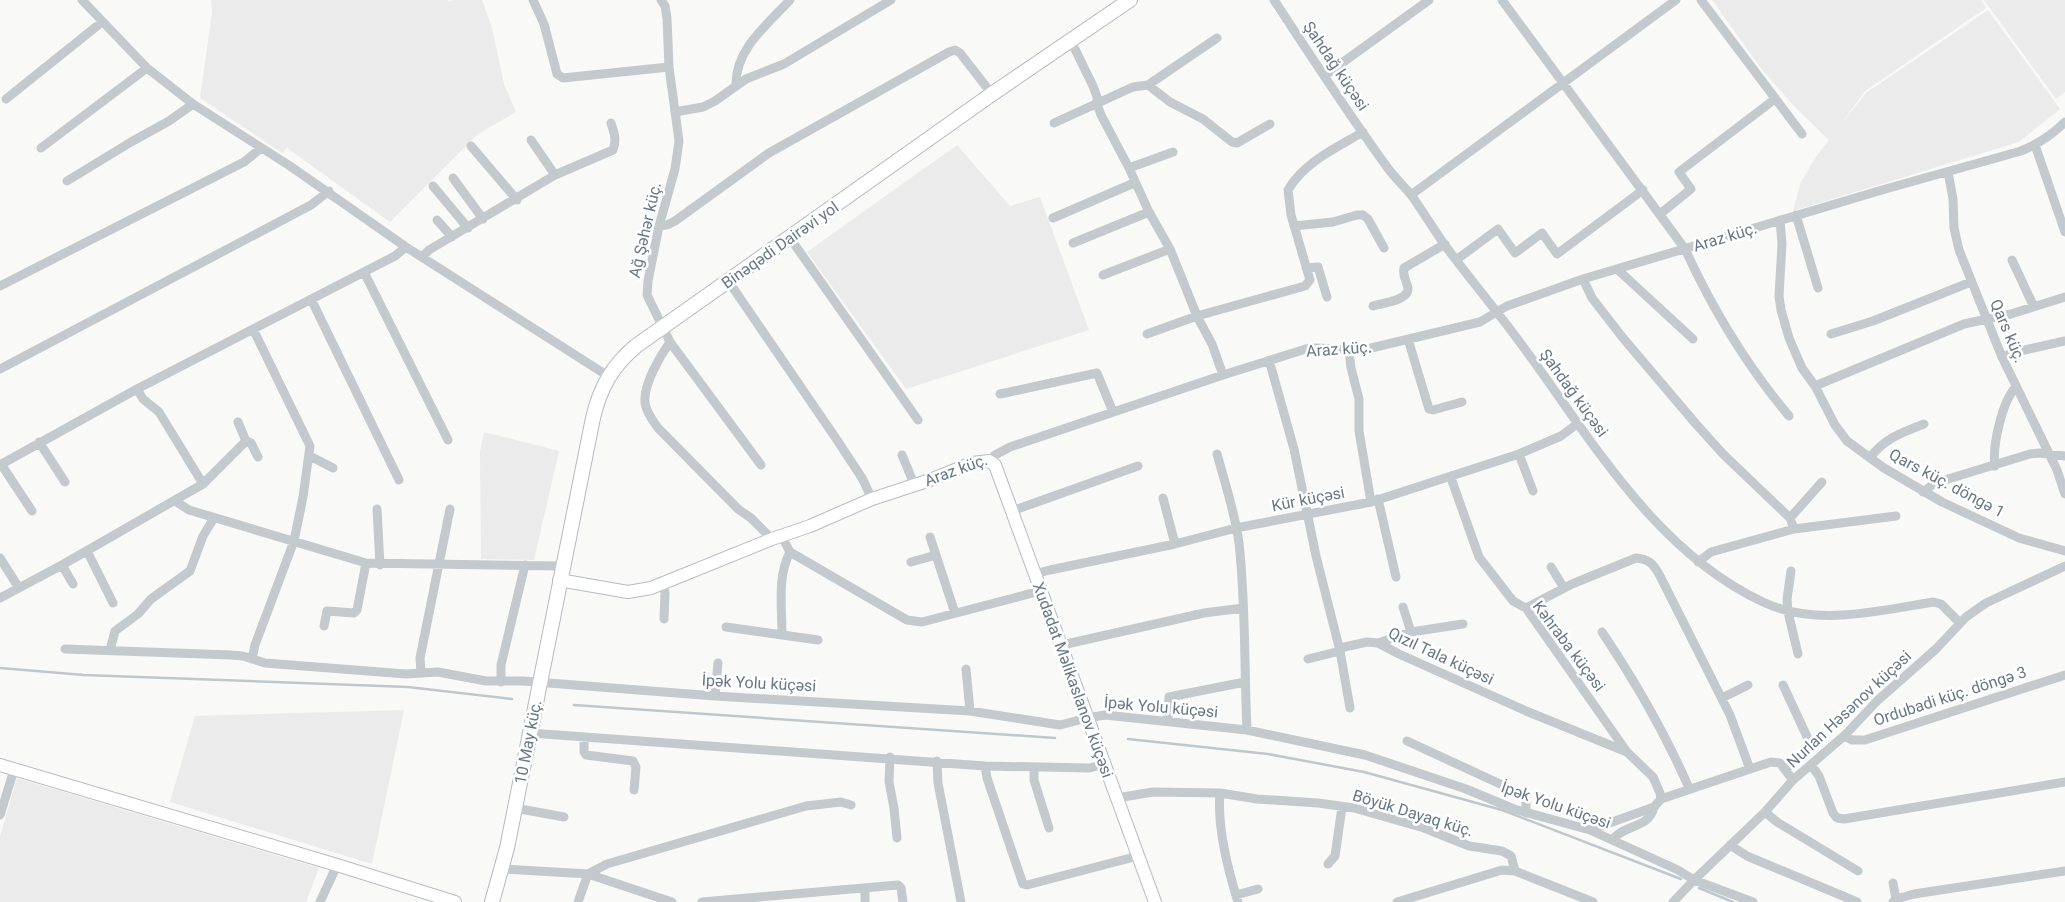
<svg xmlns="http://www.w3.org/2000/svg" width="2065" height="902" font-family="Roboto,sans-serif">
  <style>
    .built { fill: #eaebea }
    .lines { fill: none; stroke-linecap: round; stroke-linejoin: round }
    .stream { stroke: #bdc7cd; stroke-width: 2.5 }
    .secondary-casing { stroke: #b7bcc1; stroke-width: 14 }
    .primary-casing { stroke: #b5babf; stroke-width: 16 }
    .street { stroke: #c4c9cd; stroke-width: 9 }
    .secondary { stroke: #fff; stroke-width: 12 }
    .primary { stroke: #fff; stroke-width: 14 }
    .labels { text-anchor: middle; dominant-baseline: central; stroke-width: 5; stroke-linejoin: round; paint-order: stroke }
    .street-label { font-size: 16px; fill: #677889; stroke: #fff }
  </style>
  <rect width="100%" height="100%" fill="#f9faf7"/>
  <!-- built -->
  <path class="built" d="M 211,0 L 447,0 L 449,2 L 454,0 L 482,0 L 492,28 L 504,84 L 516,112 L 478,134 L 390,222 L 287,148 L 282,153 L 200,98 L 212,13 Z
    M 1712,0 L 1981,0 L 1986,8 L 1865,91 L 1839,127 L 1866,93 L 1988,10 L 2060,109 L 2019,142 L 1793,211 L 1800,184 L 1815,158 L 1829,140 L 1794,106 L 1763,71 Z
    M 1984,0 L 2065,0 L 2065,92 L 2056,99 Z
    M 957,145 L 1010,206 L 1040,197 L 1089,330 L 906,389 L 807,252 Z
    M 484,432 L 559,451 L 534,560 L 481,559 L 480,452 Z
    M 404,710 L 372,864 L 170,802 L 195,716 Z
    M 17,778 L 319,868 L 306,902 L 0,902 L 0,837 Z"/>
  <g class="lines">
    <!-- stream -->
    <path class="stream" d="M 0,668 L 84,675 L 408,687 L 512,699
      M 574,705 L 1055,738
      M 1128,739 L 1268,754 L 1364,772 L 1502,810 L 1681,879
      M 1699,888 L 1733,902"/>
    <defs>
      <path id="secondary" d="M 559,580 L 628,592 L 651,588 L 772,539 L 810,526 L 872,499 L 930,480 L 972,463 L 989,461 L 995,465 L 1155,902
        M 0,765 L 337,865 L 455,902"/>
      <path id="primary" d="M 492,902 L 507,848 L 593,418 C 600,388 612,366 636,346 L 992,94 L 1130,0"/>
    </defs>
    <!-- secondary casing -->
    <use href="#secondary" class="secondary-casing"/>
    <!-- primary casing -->
    <use href="#primary" class="primary-casing"/>
    <!-- street -->
    <path class="street" d="M 82,0 L 147,68 L 193,104 L 290,166 L 406,247 L 608,376
      M 533,0 L 544,24 L 557,74 L 563,78 L 669,67
      M 661,0 L 665,6 L 667,18 L 669,67 L 679,141 L 675,169 L 659,226 L 648,281 L 647,295 L 670,342 L 761,465
      M 1274,0 C 1311,56 1347,112 1387,167 C 1394,177 1404,186 1412,196 C 1423,212 1433,228 1444,244 C 1463,270 1483,294 1503,320 C 1580,418 1645,547 1763,602 C 1815,627 1878,611 1933,602 L 1941,604 L 1960,623
      M 1502,0 L 1685,249 C 1712,308 1747,366 1789,416
      M 1701,0 L 1802,134
      M 1071,41 L 1093,86 L 1097,97 L 1097,104 L 1101,115 L 1129,168 L 1149,212 L 1170,249 L 1197,316 L 1212,344 L 1223,375
      M 1324,76 L 1429,0
      M 736,85 C 735,49 768,24 790,0
      M 1148,85 L 1217,38
      M 6,99 L 102,22
      M 675,112 L 703,107 L 715,101 L 746,79 L 784,64 L 891,0
      M 1054,123 L 1133,87 L 1148,85 L 1170,102 L 1203,119 L 1232,142 L 1237,143 L 1270,124
      M 531,140 L 555,175
      M 2035,145 L 2065,232
      M 471,146 L 517,200
      M 41,148 L 147,68
      M 1129,168 L 1173,152
      M 1948,172 L 1953,199 L 1954,228 L 1959,250 L 2002,357 L 2057,470 L 2065,494
      M 453,178 L 483,219
      M 67,181 L 131,142 L 169,121 L 193,104
      M 433,186 L 468,228
      M 1411,195 L 1676,0
      M 1660,214 L 1691,189 L 1679,172 L 1775,99
      M 1796,215 L 1818,288
      M 1053,218 L 1134,183
      M 437,220 L 452,237
      M 1780,220 L 1782,244 L 1779,296 L 1781,310 L 1789,338 L 1802,368 L 1815,386 L 1835,425 L 1847,441 L 1884,468 L 1942,502 L 2019,538 L 2065,551
      M 659,226 L 667,225 L 675,221 L 769,153 L 949,52 L 955,50 L 960,53 L 992,94
      M 1294,226 L 1333,222 L 1357,215 L 1363,215 L 1368,219 L 1384,248
      M 790,238 L 918,420
      M 1073,243 L 1149,212
      M 422,257 L 429,250 L 555,175 L 613,150 C 617,139 614,133 611,123
      M 1456,260 L 1498,229 L 1515,253 L 1542,233 L 1557,254 L 1643,190
      M 2012,260 L 2034,307
      M 1306,268 L 1318,267 L 1327,297
      M 1617,269 L 1693,339
      M 364,272 L 448,440
      M 1103,275 L 1170,249
      M 1583,279 L 1592,298 L 1623,338 L 1696,424 L 1723,454 L 1790,518 L 1794,529 L 1711,552 L 1698,562
      M 729,282 L 837,440 L 862,478 L 872,499
      M 0,286 L 244,162 L 261,148
      M 311,299 L 399,480
      M 1373,306 C 1382,303 1409,301 1408,288 C 1407,281 1402,276 1404,268 L 1445,244
      M 1147,334 L 1197,316 L 1305,286 L 1310,280 L 1291,215 L 1288,190 C 1304,162 1336,148 1363,132
      M 1831,334 L 1873,321 L 1971,282
      M 1408,339 L 1429,409 L 1433,410 L 1462,402
      M 670,342 C 660,356 643,385 645,403 C 646,412 653,421 658,428 L 738,509 L 751,518 L 772,539
      M 1349,351 L 1351,368 L 1359,399 L 1359,431 L 1371,502
      M 2002,357 L 2016,352 L 2065,341
      M 1269,360 L 1294,449 L 1316,556 L 1340,651 L 1350,708
      M 0,369 L 311,205 L 329,191
      M 1815,386 L 1964,324 L 2011,314 L 2065,297
      M 137,389 L 143,399 L 159,412 L 203,484
      M 1000,394 L 1097,373 L 1113,412
      M 238,422 L 246,441
      M 39,442 L 65,482
      M 1217,454 C 1225,483 1235,513 1239,543 C 1246,605 1244,668 1247,730
      M 1519,454 L 1533,491
      M 902,455 L 914,484
      M 310,456 L 333,468
      M 1870,458 C 1883,439 1903,432 1924,424
      M 989,461 L 995,455 L 1010,447 L 1223,375 L 1309,348 C 1329,347 1347,352 1367,349 L 1480,322 L 1507,306 L 1583,279 L 1882,190 L 2021,151 C 2038,144 2052,135 2065,122
      M 1,464 L 32,511
      M 0,465 L 137,389 L 395,256 L 406,247
      M 1995,466 C 1992,447 2002,401 2016,387
      M 1451,478 L 1479,557 L 1513,601 L 1526,608 L 1627,752 L 1653,777 L 1660,793 L 1661,799
      M 1923,492 L 1935,483 L 2030,454 L 2039,453 L 2065,456
      M 1163,498 L 1175,544
      M 1378,499 L 1396,577
      M 175,501 L 189,510 L 366,563 L 562,566
      M 377,509 L 380,565
      M 1012,511 L 1138,466
      M 1790,518 L 1822,482
      M 1794,529 L 1896,516
      M 782,537 L 790,552 L 907,620 L 922,622 L 1040,591
      M 930,537 L 955,613
      M 87,551 L 113,603
      M 0,558 L 19,588
      M 911,562 L 936,555
      M 62,565 L 73,584
      M 1551,567 L 1564,588
      M 1791,571 L 1787,599 L 1788,612 L 1798,654
      M 1034,574 L 1050,570 L 1175,544 L 1236,528 L 1371,502 L 1519,454 L 1561,436 L 1577,424
      M 0,598 L 62,565 L 203,484 L 246,441 L 251,443 L 258,457
      M 1403,607 L 1411,632
      M 1526,608 L 1572,584 L 1636,558 C 1649,559 1653,564 1659,574 L 1730,715 L 1750,769
      M 664,619 L 665,594 L 664,584
      M 324,626 L 327,611 L 354,613 L 357,610 L 366,563
      M 726,627 L 818,640
      M 1602,632 C 1635,681 1665,733 1689,788
      M 782,635 C 782,607 777,577 790,552
      M 1378,643 L 1411,632 L 1463,624
      M 1062,645 L 1204,613 L 1243,608
      M 1340,648 L 1367,642 L 1378,643 L 1399,654 L 1526,711 L 1627,752
      M 65,649 L 231,655 L 243,656 L 265,663 L 406,674 L 438,672 L 486,681 L 523,681 L 715,696 L 970,711 L 1060,725 L 1087,718 L 1105,715 L 1247,730 L 1365,755 L 1466,789 L 1514,809 L 1590,830 L 1678,870 L 1694,880 L 1753,902
      M 110,650 L 115,631 L 138,614 L 151,599 L 190,571 L 203,536 L 214,518
      M 252,659 L 255,645 L 294,541 L 303,497 L 310,446 L 253,329
      M 1308,659 L 1340,651
      M 966,669 L 970,711
      M 421,672 L 420,658 L 450,509
      M 501,682 L 501,665 L 525,565
      M 1783,685 L 1809,741 L 1809,747 L 1785,770
      M 715,696 L 718,663
      M 1722,698 L 1748,685
      M 1168,720 L 1169,697 L 1245,682
      M 530,733 L 985,766 L 1090,768 L 1104,764
      M 1844,736 L 1852,740 L 1865,740 L 2065,675
      M 584,738 L 584,752 L 586,755 L 633,761 L 636,767 L 634,790
      M 1407,741 L 1524,795 L 1526,801 L 1526,813
      M 890,757 L 889,782 L 894,808 L 897,838
      M 937,761 L 938,783 L 961,902
      M 1811,765 L 1819,776 L 1833,813 L 1837,818 L 1844,819 L 2065,782
      M 985,766 L 987,778 L 1023,884 L 1027,885 L 1138,856
      M 1034,767 L 1034,780 L 1049,828
      M 1220,793 C 1217,826 1228,870 1238,902
      M 1117,798 L 1153,792 L 1220,793 L 1257,799 L 1318,803 L 1354,808 L 1424,828 L 1469,846 L 1502,851 L 1511,856 L 1515,871
      M 515,808 L 564,817
      M 1765,812 L 1777,822 L 1858,871
      M 0,815 L 14,770
      M 1590,830 L 1654,807 L 1661,799 L 1771,762 L 1780,763 L 1793,780
      M 1612,840 C 1624,824 1649,829 1654,807
      M 1730,845 L 1747,856 L 1857,902
      M 1328,864 L 1335,856 L 1342,807
      M 502,869 L 588,874 L 607,864 L 806,806 L 841,802 L 851,805
      M 1893,883 L 1896,899
      M 865,888 L 865,902
      M 1236,895 L 1258,889
      M 320,902 L 337,865
      M 578,902 L 588,874 L 672,902
      M 702,902 L 898,885 L 901,888 L 903,902
      M 1397,902 L 1502,870 L 1515,871 L 1593,902
      M 1673,902 L 1694,880 L 1765,812 L 1793,780 L 1844,736 L 1878,700 L 1936,649 L 1966,617 L 1986,603 L 2065,566
      M 1893,902 L 1896,899 L 1914,894 L 2065,871"/>
    <!-- secondary -->
    <use href="#secondary" class="secondary"/>
    <!-- primary -->
    <use href="#primary" class="primary"/>
  </g>
  <g class="labels">
    <!-- street labels -->
    <g class="street-label">
      <text transform="translate(1336 66) rotate(56)">Şahdağ küçəsi</text>
      <text transform="translate(645 230) rotate(-77)">Ağ Şəhər küç.</text>
      <text transform="translate(1725 237) rotate(-17)">Araz küç.</text>
      <text transform="translate(780 245) rotate(-35)">Binəqədi Dairəvi yol</text>
      <text transform="translate(2008 331) rotate(67)">Qars küç.</text>
      <text transform="translate(1339 349) rotate(-4)">Araz küç.</text>
      <text transform="translate(1574 393) rotate(54)">Şahdağ küçəsi</text>
      <text transform="translate(956 470) rotate(-20)">Araz küç.</text>
      <text transform="translate(1947 483) rotate(28)">Qars küç. döngə 1</text>
      <text transform="translate(1308 499) rotate(-11)">Kür küçəsi</text>
      <text transform="translate(1569 646) rotate(53)">Kəhraba küçəsi</text>
      <text transform="translate(1441 656) rotate(25)">Qızıl Tala küçəsi</text>
      <text transform="translate(1073 680) rotate(70)">Xudadat Məlikaslanov küçəsi</text>
      <text transform="translate(759 683) rotate(3)">İpək Yolu küçəsi</text>
      <text transform="translate(1950 696) rotate(-18)">Ordubadi küç. döngə 3</text>
      <text transform="translate(1161 707) rotate(5)">İpək Yolu küçəsi</text>
      <text transform="translate(1849 709) rotate(-43)">Nurlan Həsənov küçəsi</text>
      <text transform="translate(528 742) rotate(-79)">10 May küç.</text>
      <text transform="translate(1556 805) rotate(19)">İpək Yolu küçəsi</text>
      <text transform="translate(1413 813) rotate(17)">Böyük Dayaq küç.</text>
    </g>
  </g>
</svg>
